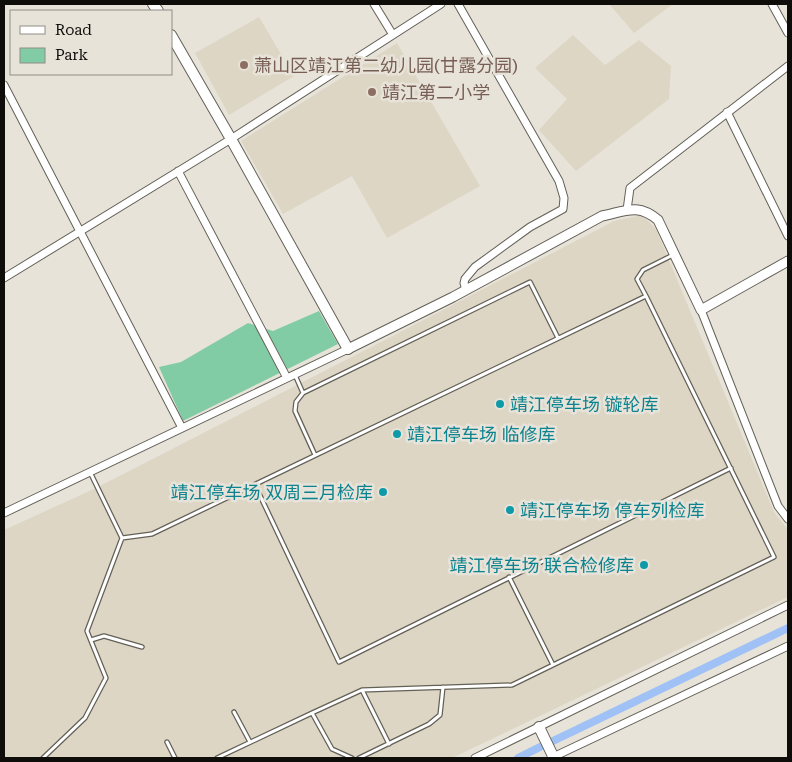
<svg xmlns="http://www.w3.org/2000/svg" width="792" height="762" font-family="'Roboto Serif','Noto Sans SC',serif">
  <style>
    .built { fill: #ddd6c5 }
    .green { fill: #82cca5 }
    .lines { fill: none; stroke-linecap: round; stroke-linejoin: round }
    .canal { stroke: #9fc1f6; stroke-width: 8 }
    .service-casing { stroke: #636057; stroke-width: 5.5 }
    .minor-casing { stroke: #636057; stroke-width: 9 }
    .tertiary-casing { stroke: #636057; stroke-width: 11 }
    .secondary-casing { stroke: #636057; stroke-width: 12 }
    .service { stroke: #fff; stroke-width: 3 }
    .minor { stroke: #fff; stroke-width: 7 }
    .tertiary { stroke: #fff; stroke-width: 9 }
    .secondary { stroke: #fff; stroke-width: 10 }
    .education-dot { fill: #8d6e63; stroke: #e7e3d9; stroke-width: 2 }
    .culture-dot { fill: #0f9aa8; stroke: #e7e3d9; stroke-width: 2 }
    .labels { text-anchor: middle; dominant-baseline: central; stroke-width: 5; stroke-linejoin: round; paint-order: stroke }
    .education-label { font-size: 18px; fill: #785e54; stroke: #e7e3d9; text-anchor: start }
    .culture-label { font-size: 18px; fill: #0d838f; stroke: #e7e3d9; text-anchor: start }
  </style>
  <rect width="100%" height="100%" fill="#e7e3d9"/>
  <!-- built -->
  <path class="built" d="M 609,4 L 673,4 L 634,33 Z
    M 259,17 L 294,76 L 229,115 L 195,53 Z
    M 573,35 L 605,65 L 639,40 L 671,66 L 669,99 L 576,171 L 539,130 L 567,99 L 535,68 Z
    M 397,43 L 480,186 L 387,238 L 352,176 L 283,214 L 241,141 Z
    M 642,215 L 656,229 L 774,512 L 788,530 L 788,597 L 452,758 L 4,758 L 4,530 L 96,488 L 416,324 L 614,221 Z"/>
  <!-- green -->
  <path class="green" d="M 319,311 L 338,344 L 183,421 L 159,367 L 181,362 L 248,323 L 273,331 Z"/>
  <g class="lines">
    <!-- canal -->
    <path class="canal" d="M 553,741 L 788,628
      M 518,758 L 540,747"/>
    <defs>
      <path id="service" d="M 295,375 L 303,393
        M 315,455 L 295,411 L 296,402 L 303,393 L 530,282 L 558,338
        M 90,472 L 122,538
        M 255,485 L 339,662 L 731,468
        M 509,577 L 553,665 L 774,557 L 646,296
        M 91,640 L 104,636 L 142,647
        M 362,690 L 389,744
        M 234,712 L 250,742
        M 312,713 L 362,690 L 512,685 L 553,665
        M 167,742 L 175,758
        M 43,758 L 85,718 L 106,678 L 87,631 L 122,538 L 152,534 L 646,296 L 637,279 L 643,270 L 673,255
        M 217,758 L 312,713 L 332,749 L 352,758
        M 359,758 L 429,724 L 440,715 L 443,687"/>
      <path id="minor" d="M 374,4 L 393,35
        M 458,4 L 559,181 L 564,198 L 563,209 L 530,227 L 475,267 L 465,279 L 464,283 L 466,290
        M 772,4 L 788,33
        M 4,85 L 182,428
        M 727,112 L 788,236
        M 178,171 L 287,378
        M 627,210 L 630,188 L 788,66
        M 4,278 L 231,139 L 441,4
        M 701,310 L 778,506 L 788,519
        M 4,513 L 348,349
        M 475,758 L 788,605
        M 551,758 L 788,646"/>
      <path id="tertiary" d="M 348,349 L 453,297 L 602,216 C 626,211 638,203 658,220 L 701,310 L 788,261"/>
      <path id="secondary" d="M 153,4 L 158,11
        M 171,35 L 231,139 L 348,349
        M 539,727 L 554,758"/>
    </defs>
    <!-- service casing -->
    <use href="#service" class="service-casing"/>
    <!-- minor casing -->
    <use href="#minor" class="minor-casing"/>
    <!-- tertiary casing -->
    <use href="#tertiary" class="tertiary-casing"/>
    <!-- secondary casing -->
    <use href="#secondary" class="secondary-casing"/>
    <!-- service -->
    <use href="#service" class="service"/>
    <!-- minor -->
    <use href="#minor" class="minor"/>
    <!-- tertiary -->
    <use href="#tertiary" class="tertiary"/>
    <!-- secondary -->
    <use href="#secondary" class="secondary"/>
  </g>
  <!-- markers -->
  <g class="education-dot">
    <circle cx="244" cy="65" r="5"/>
    <circle cx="372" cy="92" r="5"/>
  </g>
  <g class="culture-dot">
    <circle cx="500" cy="404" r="5"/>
    <circle cx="397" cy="434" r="5"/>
    <circle cx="383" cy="492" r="5"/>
    <circle cx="510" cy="510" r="5"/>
    <circle cx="644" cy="565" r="5"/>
  </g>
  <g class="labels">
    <!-- education labels -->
    <g class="education-label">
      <text x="254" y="65">萧山区靖江第二幼儿园(甘露分园)</text>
      <text x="382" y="92">靖江第二小学</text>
    </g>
    <!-- culture labels -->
    <g class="culture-label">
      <text x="510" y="404">靖江停车场 镟轮库</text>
      <text x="407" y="434">靖江停车场 临修库</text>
      <text x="373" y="492" text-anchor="end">靖江停车场 双周三月检库</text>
      <text x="520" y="510">靖江停车场 停车列检库</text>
      <text x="634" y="565" text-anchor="end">靖江停车场 联合检修库</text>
    </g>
  </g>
  <!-- border -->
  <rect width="792" height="762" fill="none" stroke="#0e0d0a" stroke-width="10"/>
  <!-- legend -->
  <rect x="10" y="10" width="162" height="65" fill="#e7e3d9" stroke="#908d86"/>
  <rect x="20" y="26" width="25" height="8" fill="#ffffff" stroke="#908d86"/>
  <text x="55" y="35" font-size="15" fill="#0e0d0a">Road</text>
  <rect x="20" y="48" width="25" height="15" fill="#82cca5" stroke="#908d86"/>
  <text x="55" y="60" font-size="15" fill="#0e0d0a">Park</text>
</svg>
